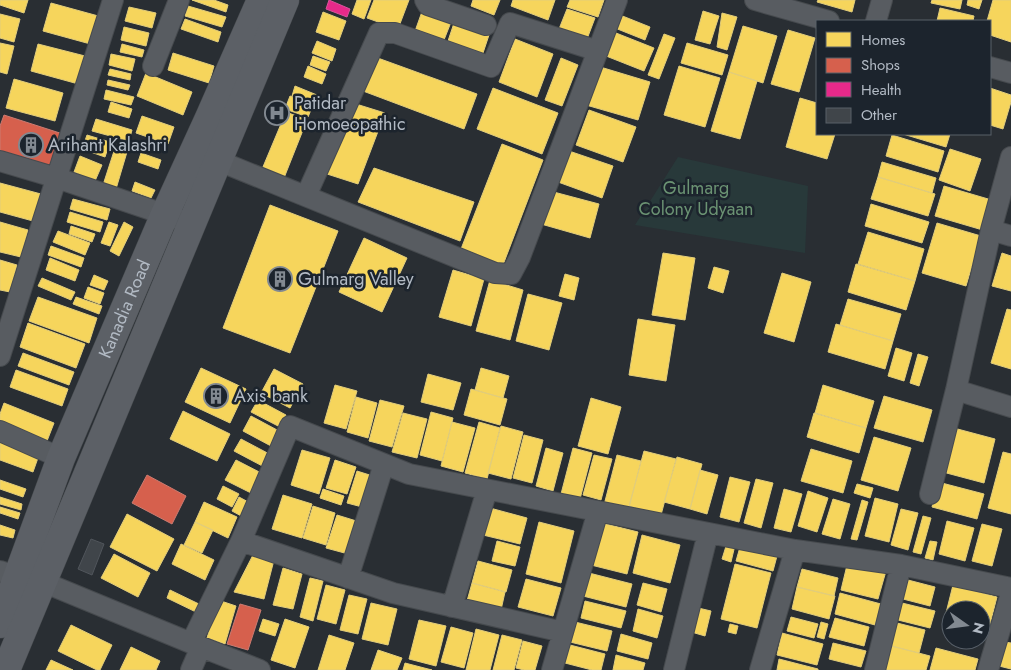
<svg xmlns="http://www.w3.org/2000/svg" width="1011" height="670" font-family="Jost,sans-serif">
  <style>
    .green { fill: #28393a }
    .homes { fill: #f6d55c; stroke: #e2cd7b }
    .shops { fill: #d6604d; stroke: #cb7b71 }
    .health { fill: #e7298a; stroke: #d7549b }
    .building { fill: #40454a; stroke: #50555b }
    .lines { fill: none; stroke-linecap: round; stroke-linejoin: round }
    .street-casing { stroke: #464a4e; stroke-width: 22 }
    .secondary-casing { stroke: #464a4e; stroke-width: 29 }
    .street { stroke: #585c61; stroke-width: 20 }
    .secondary { stroke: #5c6066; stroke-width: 28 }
    .labels { text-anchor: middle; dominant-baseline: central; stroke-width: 5; stroke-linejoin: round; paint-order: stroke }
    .poi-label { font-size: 18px; fill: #b2bac4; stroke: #1c242d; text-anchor: start }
    .park-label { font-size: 18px; fill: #6b9373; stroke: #1c242d }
    .street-label { font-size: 18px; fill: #b2bac4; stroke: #1c242d }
  </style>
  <rect width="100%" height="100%" fill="#292e33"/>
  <!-- green -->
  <path class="green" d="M 678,157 L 808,186 L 805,253 L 635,225 Z"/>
  <!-- homes -->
  <path class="homes" d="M 0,0 L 28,0 L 24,13 L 0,5 Z
    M 192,0 L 214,0 L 228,5 L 226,12 Z
    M 357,0 L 371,0 L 364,19 L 352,14 Z
    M 374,0 L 409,0 L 398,29 L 367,18 Z
    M 473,0 L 500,0 L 494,15 L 471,6 Z
    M 513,0 L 555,0 L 548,20 L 511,6 Z
    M 570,0 L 604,0 L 598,17 L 567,7 Z
    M 818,0 L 855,0 L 852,12 L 817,2 Z
    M 932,0 L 962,0 L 960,9 L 931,3 Z
    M 968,0 L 982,0 L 979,9 L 967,5 Z
    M 993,0 L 1011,0 L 1011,42 L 990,35 L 990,21 L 987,21 Z
    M 51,3 L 102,17 L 94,45 L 43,31 Z
    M 188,6 L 226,17 L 222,27 L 185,16 Z
    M 424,6 L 453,17 L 442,45 L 414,34 Z
    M 129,7 L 156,13 L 152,28 L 125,21 Z
    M 940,8 L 974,16 L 973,21 L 937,21 Z
    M 567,9 L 595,18 L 587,39 L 559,29 Z
    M 703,11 L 719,16 L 710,44 L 695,40 Z
    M 323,12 L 346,21 L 339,40 L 316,32 Z
    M 615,13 L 650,27 L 645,40 L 610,26 Z
    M 722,13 L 737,17 L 727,50 L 717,47 Z
    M 0,14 L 20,19 L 14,42 L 0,38 Z
    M 185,19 L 221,32 L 218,42 L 181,29 Z
    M 455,20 L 490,32 L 481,59 L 446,47 Z
    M 743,26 L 777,36 L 763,83 L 729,72 Z
    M 124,27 L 149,33 L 146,46 L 121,40 Z
    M 788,30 L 815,38 L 799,92 L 771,84 Z
    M 611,31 L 654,48 L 644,71 L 601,54 Z
    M 664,34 L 675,38 L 659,79 L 648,75 Z
    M 515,39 L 553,54 L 537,97 L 499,82 Z
    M 317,41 L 336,49 L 332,61 L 312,53 Z
    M 0,43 L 14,46 L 7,74 L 0,72 Z
    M 687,43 L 728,55 L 722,75 L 681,63 Z
    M 38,44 L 89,57 L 82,85 L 31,71 Z
    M 122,44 L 144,50 L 142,57 L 120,52 Z
    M 173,53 L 214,66 L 209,83 L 168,70 Z
    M 111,54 L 135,59 L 132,71 L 109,65 Z
    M 313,56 L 330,62 L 326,71 L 310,65 Z
    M 375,57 L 477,94 L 464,129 L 363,91 Z
    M 561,58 L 578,65 L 562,106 L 545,100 Z
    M 308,66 L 326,74 L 322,84 L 304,77 Z
    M 597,66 L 650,82 L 638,120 L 586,105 Z
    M 679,66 L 720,78 L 705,127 L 664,115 Z
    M 110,69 L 131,74 L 130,80 L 108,75 Z
    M 729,72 L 757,81 L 740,139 L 711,131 Z
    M 146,73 L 192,92 L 183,115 L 137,96 Z
    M 14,79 L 63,93 L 55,121 L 6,108 Z
    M 108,80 L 130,85 L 128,90 L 107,85 Z
    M 295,86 L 317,95 L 313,104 L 292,96 Z
    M 493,88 L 558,113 L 542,154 L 477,129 Z
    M 990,88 L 1011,95 L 1011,102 L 1003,129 L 990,125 Z
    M 106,90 L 134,97 L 131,105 L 104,99 Z
    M 290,96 L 313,105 L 308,117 L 285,109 Z
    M 800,98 L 817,103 L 817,134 L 835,134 L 827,159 L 786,147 Z
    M 111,102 L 132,109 L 129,118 L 108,112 Z
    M 356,104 L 385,113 L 358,184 L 324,173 Z
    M 589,110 L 636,127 L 623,162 L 576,145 Z
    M 286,112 L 307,120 L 282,183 L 260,174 Z
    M 142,116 L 174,127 L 168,144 L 136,133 Z
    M 96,119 L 132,130 L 129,141 L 92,131 Z
    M 903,134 L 950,134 L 946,147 Z
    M 87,135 L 110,142 L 105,157 L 82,149 Z
    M 892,135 L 944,151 L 938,172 L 886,156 Z
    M 502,144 L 543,160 L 503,265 L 461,249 Z
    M 115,148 L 127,152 L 116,189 L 103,185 Z
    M 950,149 L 981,159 L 970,191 L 939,180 Z
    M 569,151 L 613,166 L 602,198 L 558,182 Z
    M 141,153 L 161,160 L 158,169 L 138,162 Z
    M 80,156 L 102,165 L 95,181 L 74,172 Z
    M 882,162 L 936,178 L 932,193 L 878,177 Z
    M 374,168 L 474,202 L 460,241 L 358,202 Z
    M 878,177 L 935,194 L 928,216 L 871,199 Z
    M 135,182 L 155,190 L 151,198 L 132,191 Z
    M 0,183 L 41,194 L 33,221 L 0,212 Z
    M 944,186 L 995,201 L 986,231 L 935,216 Z
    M 550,191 L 599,204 L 590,238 L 541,224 Z
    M 73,199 L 110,209 L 107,220 L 70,209 Z
    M 871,204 L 929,222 L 922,243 L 865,226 Z
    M 270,205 L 338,231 L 290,353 L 223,328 Z
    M 70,212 L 103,222 L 100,232 L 67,222 Z
    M 0,222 L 28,230 L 21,257 L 0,252 Z
    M 109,222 L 118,225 L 110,246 L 101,243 Z
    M 124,222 L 133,227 L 119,256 L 110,251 Z
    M 937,223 L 981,236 L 966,286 L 922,273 Z
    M 71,226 L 95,234 L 92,242 L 69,234 Z
    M 58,231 L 90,243 L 85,255 L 53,242 Z
    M 868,232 L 924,249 L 915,281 L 858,264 Z
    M 364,238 L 407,258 L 382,312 L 339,292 Z
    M 51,246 L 84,258 L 81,267 L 48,255 Z
    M 663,253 L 695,258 L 685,320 L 652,315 Z
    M 1002,253 L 1011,256 L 1011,291 L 992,286 Z
    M 50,258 L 79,270 L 75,281 L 46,270 Z
    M 0,260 L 17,265 L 10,292 L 0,290 Z
    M 856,264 L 915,281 L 906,310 L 848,292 Z
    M 714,267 L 729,271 L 723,293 L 708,288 Z
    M 453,270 L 484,279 L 471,326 L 439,317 Z
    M 782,273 L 811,282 L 794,342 L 764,333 Z
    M 565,274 L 579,278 L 574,300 L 559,296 Z
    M 94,275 L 108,281 L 104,290 L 90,285 Z
    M 42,278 L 75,292 L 71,300 L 38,286 Z
    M 490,280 L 523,290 L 510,340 L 476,331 Z
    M 88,287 L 104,293 L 100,304 L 84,298 Z
    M 528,294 L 562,303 L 549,350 L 516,341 Z
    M 38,297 L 97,318 L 89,343 L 29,321 Z
    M 76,297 L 102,306 L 99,314 L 73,304 Z
    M 848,299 L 901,314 L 893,341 L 840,325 Z
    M 1007,309 L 1011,310 L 1011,369 L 991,363 Z
    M 638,319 L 675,325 L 666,381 L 629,375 Z
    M 28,323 L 85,344 L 76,368 L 20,347 Z
    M 836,324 L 893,341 L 885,369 L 828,352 Z
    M 896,348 L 912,353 L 904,381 L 888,376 Z
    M 23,353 L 74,372 L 69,385 L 18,366 Z
    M 918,354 L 928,357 L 919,386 L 910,383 Z
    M 201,368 L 246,389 L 230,423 L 185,402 Z
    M 481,368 L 509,376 L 503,398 L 475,390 Z
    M 274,369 L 303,384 L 290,408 L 261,393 Z
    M 16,370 L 68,389 L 62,406 L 10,387 Z
    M 428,374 L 461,383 L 453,410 L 421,402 Z
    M 335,385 L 357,391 L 346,429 L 324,423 Z
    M 823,385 L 874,401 L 866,428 L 815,413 Z
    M 471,389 L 507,399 L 500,425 L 464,415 Z
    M 884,396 L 932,410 L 923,442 L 874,428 Z
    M 356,397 L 377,403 L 368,438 L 347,432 Z
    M 591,398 L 621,407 L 608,454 L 578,446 Z
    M 258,400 L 286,415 L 280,427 L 251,412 Z
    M 380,400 L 404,406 L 392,447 L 369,441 Z
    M 4,403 L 54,423 L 47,441 L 0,424 L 0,414 Z
    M 183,411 L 230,434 L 217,461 L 170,439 Z
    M 431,412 L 453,418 L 442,461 L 420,455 Z
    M 403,413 L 427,419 L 417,458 L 392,452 Z
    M 814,413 L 866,428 L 859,453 L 807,437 Z
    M 251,416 L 279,431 L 271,446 L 243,431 Z
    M 452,422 L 475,428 L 463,472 L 441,466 Z
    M 479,422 L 500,428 L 487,479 L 465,473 Z
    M 501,426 L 523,432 L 511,479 L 488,473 Z
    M 950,427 L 995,439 L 984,483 L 939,471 Z
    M 524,435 L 543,440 L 532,483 L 513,478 Z
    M 874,437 L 911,448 L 898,491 L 861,480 Z
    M 241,439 L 275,457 L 268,469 L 234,451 Z
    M 0,440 L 39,455 L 33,472 L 0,460 Z
    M 546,448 L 563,453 L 553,491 L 536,486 Z
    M 573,448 L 592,453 L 580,499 L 561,494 Z
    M 811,449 L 852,461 L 843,493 L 801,481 Z
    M 302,450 L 330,458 L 319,494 L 291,485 Z
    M 644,451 L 676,459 L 661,515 L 629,506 Z
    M 1003,452 L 1011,454 L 1011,514 L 988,508 Z
    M 594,455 L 612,459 L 601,500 L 583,495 Z
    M 617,455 L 641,461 L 628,512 L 604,505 Z
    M 677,457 L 702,464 L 690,509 L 664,502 Z
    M 236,460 L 265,475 L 255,495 L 225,480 Z
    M 335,460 L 356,467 L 347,494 L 326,488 Z
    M 700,470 L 718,475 L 707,514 L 690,509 Z
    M 357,471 L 376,477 L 366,508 L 347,503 Z
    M 730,477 L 750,482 L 739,522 L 720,517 Z
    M 756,479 L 773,483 L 761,528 L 744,523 Z
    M 0,480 L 26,489 L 23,497 L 0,489 Z
    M 938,482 L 984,494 L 977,519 L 932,507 Z
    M 857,484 L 873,488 L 870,498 L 854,493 Z
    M 223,486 L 239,494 L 232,507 L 217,499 Z
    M 323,489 L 344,496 L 341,505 L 320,498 Z
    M 784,489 L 802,494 L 791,532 L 774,528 Z
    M 808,491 L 828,498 L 817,532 L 798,526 Z
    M 283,495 L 312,504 L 302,538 L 272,529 Z
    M 0,497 L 22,504 L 21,510 L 0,504 Z
    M 239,497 L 252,504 L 245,518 L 232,511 Z
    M 875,498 L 898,504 L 889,542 L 865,536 Z
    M 833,499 L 850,504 L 840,539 L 822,534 Z
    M 862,500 L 868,502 L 857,540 L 851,539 Z
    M 204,502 L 237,517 L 228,538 L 195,522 Z
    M 313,506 L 335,513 L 326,545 L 303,538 Z
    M 0,507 L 20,513 L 18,519 L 0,513 Z
    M 490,508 L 527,518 L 520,544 L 483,535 Z
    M 901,509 L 918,513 L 908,550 L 891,545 Z
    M 127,514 L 174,539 L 157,571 L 110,547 Z
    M 337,515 L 363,523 L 352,555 L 326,548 Z
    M 923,516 L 931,518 L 921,554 L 913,552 Z
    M 947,521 L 974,528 L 965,561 L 939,554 Z
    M 195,522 L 213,530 L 202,553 L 184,545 Z
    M 539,522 L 574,531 L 561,583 L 526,574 Z
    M 598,522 L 638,532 L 627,574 L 587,564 Z
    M 982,524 L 1002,529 L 992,566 L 972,561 Z
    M 0,525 L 15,530 L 13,538 L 0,535 Z
    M 642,535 L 680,545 L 670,583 L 633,573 Z
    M 497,541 L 520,547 L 515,566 L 492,561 Z
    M 930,541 L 937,542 L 933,560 L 925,558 Z
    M 727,543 L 735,545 L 731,562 L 722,559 Z
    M 181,544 L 214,560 L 205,580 L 172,564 Z
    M 740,547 L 777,556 L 773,571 L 736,561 Z
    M 254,553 L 274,560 L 264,599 L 234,592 Z
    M 114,554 L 150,573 L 138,597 L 101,578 Z
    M 478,561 L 512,570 L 506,592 L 472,583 Z
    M 848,561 L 886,571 L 878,599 L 841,590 Z
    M 735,564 L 771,573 L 757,628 L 721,619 Z
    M 283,568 L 302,574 L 293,609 L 273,605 Z
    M 802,569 L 838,578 L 834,596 L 797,587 Z
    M 589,573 L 632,584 L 626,607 L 583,596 Z
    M 310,578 L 323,581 L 313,621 L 300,617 Z
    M 526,579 L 561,588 L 553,616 L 518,607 Z
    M 908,580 L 935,587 L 930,606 L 903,599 Z
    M 472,583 L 505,592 L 501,610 L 467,601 Z
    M 643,583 L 667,589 L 661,612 L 637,605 Z
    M 326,585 L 345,590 L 336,624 L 317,619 Z
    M 953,585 L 997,597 L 988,632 L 981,630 L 981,610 L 951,610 L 951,622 L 944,621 Z
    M 797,587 L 835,596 L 829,619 L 792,609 Z
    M 170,590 L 201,605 L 198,613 L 167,598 Z
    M 840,593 L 881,604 L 875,625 L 835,614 Z
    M 349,595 L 367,599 L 358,634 L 340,630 Z
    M 218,600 L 236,606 L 225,644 L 207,638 Z
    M 585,601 L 626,611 L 621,628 L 581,618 Z
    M 371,603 L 397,609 L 388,645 L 362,639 Z
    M 902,603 L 935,611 L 930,628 L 898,620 Z
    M 694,607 L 711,611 L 705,636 L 688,631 Z
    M 638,609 L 663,616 L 657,638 L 633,631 Z
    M 791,617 L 818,624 L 814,638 L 787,631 Z
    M 835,618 L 869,627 L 864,646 L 829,637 Z
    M 263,619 L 279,624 L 275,636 L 259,631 Z
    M 285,619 L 309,627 L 295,668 L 271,660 Z
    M 419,620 L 446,626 L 436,666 L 409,659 Z
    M 575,622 L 612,631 L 607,651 L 570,642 Z
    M 821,622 L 828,624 L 824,639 L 817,637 Z
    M 893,622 L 925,630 L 919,653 L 887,645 Z
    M 730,624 L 738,626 L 736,634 L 728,632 Z
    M 71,625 L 112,645 L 100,670 L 97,670 L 58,651 Z
    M 451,627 L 473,633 L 464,668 L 441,662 Z
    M 476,629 L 499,635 L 490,670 L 466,670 Z
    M 782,633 L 823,644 L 817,665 L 777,655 Z
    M 621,634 L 652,643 L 648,659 L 617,651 Z
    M 329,635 L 354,643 L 345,670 L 318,670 Z
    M 502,635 L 522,640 L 514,670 L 493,670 Z
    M 523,641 L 542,646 L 535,670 L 524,670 L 516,668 Z
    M 1005,642 L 1011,643 L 1011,669 L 999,666 Z
    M 833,643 L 866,651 L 861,667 L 829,659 Z
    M 570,645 L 605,654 L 601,670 L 592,670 L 565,663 Z
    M 888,645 L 930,656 L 926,670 L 887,670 L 882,669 Z
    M 131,647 L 160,661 L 156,670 L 120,670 Z
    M 936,648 L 978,659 L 975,670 L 930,670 Z
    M 378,650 L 402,658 L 397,670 L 371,670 Z
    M 616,655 L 645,663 L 643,670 L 613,670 Z
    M 779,659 L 818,669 L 818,670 L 777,670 Z
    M 51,660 L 73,670 L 46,670 Z
    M 405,663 L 432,670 L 403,670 Z"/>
  <!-- shops -->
  <path class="shops" d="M 4,115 L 66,135 L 53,172 L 0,156 L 0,126 Z
    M 147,475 L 186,496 L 172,524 L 132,503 Z
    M 240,604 L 261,610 L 248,650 L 227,644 Z"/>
  <!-- health -->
  <path class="health" d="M 329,0 L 350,9 L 347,17 L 326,9 Z"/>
  <!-- building -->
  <path class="building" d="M 91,539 L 104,544 L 92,575 L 78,569 Z"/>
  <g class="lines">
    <defs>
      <path id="street" d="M 425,0 L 428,5 L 486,25
        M 755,0 L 829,21
        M 876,21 L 882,0
        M 153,66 L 179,0
        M 990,67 L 1011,73
        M 0,161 L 57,178 L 193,224
        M 219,161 L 495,273 L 511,274 L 520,257 L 617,0
        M 306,196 L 379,33 L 395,33 L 491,67 L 510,23 L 598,51
        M 991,230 L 1011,236
        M 0,356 L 113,0
        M 956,390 L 1011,407
        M 0,431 L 61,458
        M 930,494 L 956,390 L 991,230 L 1011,157
        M 241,541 L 393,593 L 563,632
        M 0,571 L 18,577 L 43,582 L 191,643 L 260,670
        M 348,578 L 384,464
        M 452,607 L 487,490
        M 191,643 L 241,541 L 290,426 L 409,474 L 795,550 L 901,565 L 1011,588
        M 191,670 L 201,647
        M 552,670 L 598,511
        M 674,670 L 708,533
        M 760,670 L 795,550
        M 875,670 L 901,565
        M 988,670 L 1011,593"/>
      <g id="secondary">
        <path id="s1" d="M 0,624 L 61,458 L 165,214 L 209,118 L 261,0"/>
        <path d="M 6,670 L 285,0"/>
      </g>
    </defs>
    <!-- street casing -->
    <use href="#street" class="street-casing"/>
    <!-- secondary casing -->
    <use href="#secondary" class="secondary-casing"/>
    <!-- street -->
    <use href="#street" class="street"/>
    <!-- secondary -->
    <use href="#secondary" class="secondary"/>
  </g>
  <!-- icons -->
  <defs>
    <symbol id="hospital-ring" viewBox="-11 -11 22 22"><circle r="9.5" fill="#1c242d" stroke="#828991" stroke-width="1.5"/><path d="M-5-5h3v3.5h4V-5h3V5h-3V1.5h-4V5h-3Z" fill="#828991"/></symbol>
    <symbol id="building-ring" viewBox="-11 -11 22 22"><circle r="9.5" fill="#1c242d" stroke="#828991" stroke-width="1.5"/><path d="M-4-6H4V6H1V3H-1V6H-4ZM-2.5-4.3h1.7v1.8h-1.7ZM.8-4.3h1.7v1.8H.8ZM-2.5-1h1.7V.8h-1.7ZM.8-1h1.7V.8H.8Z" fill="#828991"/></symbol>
  </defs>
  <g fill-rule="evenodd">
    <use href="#hospital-ring" x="263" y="99" width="28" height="28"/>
    <use href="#building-ring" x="17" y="131" width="28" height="28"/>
    <use href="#building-ring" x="266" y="265" width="28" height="28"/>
    <use href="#building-ring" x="202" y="382" width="28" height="28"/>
  </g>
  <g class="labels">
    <!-- poi labels -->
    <g class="poi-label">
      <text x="294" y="103">Patidar<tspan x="294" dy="21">Homoeopathic</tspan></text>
      <text x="48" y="145">Arihant Kalashri</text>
      <text x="298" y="279">Gulmarg Valley</text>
      <text x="234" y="396">Axis bank</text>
    </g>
    <!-- park labels -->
    <g class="park-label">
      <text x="696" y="188">Gulmarg<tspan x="696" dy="21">Colony Udyaan</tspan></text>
    </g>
    <!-- street labels -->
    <g class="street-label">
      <text stroke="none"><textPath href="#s1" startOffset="339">Kanadia Road</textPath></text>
    </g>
  </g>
  <!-- legend -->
  <rect x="816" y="20" width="175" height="115" fill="#1c242d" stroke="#586069"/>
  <rect x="826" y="32" width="25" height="15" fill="#f6d55c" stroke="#586069"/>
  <text x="861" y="45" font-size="15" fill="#b2bac4">Homes</text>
  <rect x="826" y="58" width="25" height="15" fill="#d6604d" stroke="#586069"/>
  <text x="861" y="70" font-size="15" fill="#b2bac4">Shops</text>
  <rect x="826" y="82" width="25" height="15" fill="#e7298a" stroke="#586069"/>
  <text x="861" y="95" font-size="15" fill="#b2bac4">Health</text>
  <rect x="826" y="108" width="25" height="15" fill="#40454a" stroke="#586069"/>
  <text x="861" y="120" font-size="15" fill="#b2bac4">Other</text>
  <!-- north arrow -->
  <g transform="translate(966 625) rotate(104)"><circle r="24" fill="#1c242d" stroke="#586069"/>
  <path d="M0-4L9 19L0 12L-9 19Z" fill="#828991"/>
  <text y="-8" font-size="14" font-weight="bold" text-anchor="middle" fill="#b2bac4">N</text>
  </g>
</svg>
